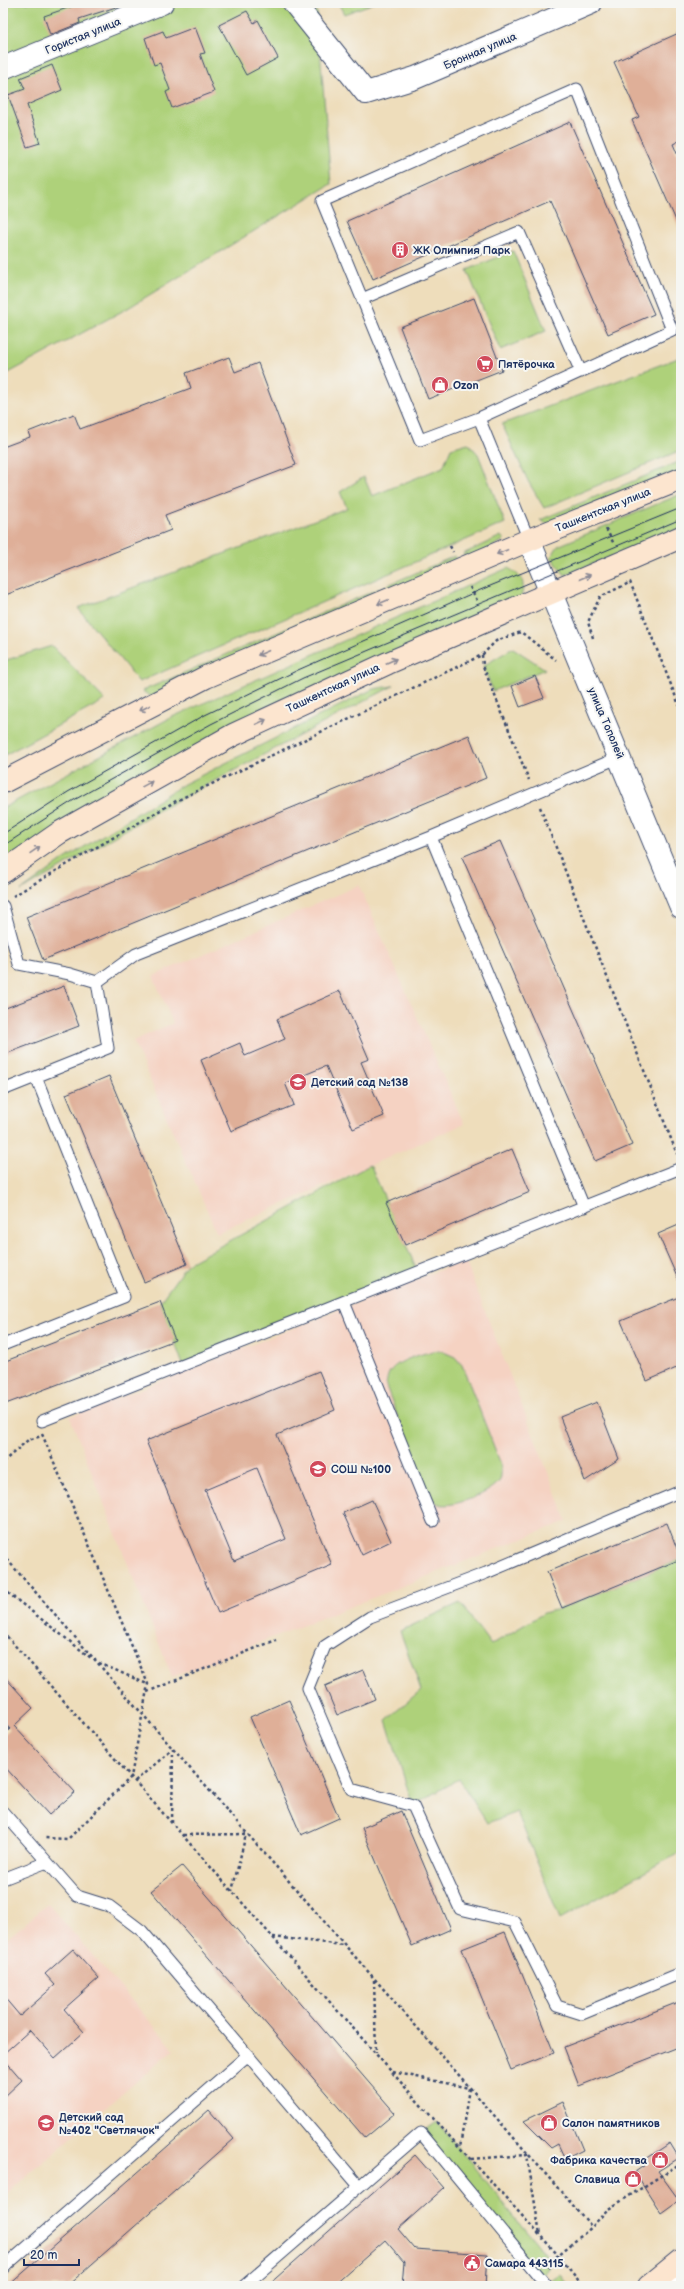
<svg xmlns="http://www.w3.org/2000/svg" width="684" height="2289" font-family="'Balsamiq Sans',sans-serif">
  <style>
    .built { fill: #f5d2c2 }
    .green { fill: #aed17a; stroke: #64806c }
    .building { fill: #dfaf98; fill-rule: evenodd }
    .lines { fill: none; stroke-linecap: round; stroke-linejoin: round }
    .service-casing { stroke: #3b496c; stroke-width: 13 }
    .minor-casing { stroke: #3b496c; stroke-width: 24 }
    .secondary-casing { stroke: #3b496c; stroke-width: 24 }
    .path { stroke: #3b496c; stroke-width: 2.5; stroke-dasharray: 3 3; stroke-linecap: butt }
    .service { stroke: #fff; stroke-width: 11 }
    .minor { stroke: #fff; stroke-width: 22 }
    .secondary { stroke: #fce5cf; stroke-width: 22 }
    .tram { stroke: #1b2f5e; stroke-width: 1 }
    .oneway { stroke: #8c8a96 }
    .labels { text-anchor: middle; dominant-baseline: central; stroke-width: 4; stroke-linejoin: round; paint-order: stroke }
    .street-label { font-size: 11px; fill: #1b2f5e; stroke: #f6f6f2 }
    .poi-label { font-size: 11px; font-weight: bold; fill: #1b2f5e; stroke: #f6f6f2; text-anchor: start }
  </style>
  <rect width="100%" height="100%" fill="#f6f6f2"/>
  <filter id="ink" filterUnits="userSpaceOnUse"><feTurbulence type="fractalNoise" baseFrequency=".025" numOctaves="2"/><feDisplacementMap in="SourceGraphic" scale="8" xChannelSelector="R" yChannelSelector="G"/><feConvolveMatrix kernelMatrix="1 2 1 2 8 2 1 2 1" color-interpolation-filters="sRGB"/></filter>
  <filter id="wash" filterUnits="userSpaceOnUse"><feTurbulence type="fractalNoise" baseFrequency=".012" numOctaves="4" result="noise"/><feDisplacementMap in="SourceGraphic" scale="16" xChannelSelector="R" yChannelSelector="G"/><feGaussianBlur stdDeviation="0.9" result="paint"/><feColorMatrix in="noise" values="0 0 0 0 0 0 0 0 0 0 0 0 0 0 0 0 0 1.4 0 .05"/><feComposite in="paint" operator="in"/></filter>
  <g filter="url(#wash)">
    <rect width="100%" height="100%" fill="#edb"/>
    <!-- built -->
    <path class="built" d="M 359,885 L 464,1124 L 217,1233 L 133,1041 L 173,1023 L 153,976 Z
      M 465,1260 L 567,1521 L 172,1677 L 70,1417 Z
      M 48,1904 L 174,2049 L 3,2197 L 3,1942 Z"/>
    <!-- green -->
    <path class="green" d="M 3,3 L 313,3 L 317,13 L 331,184 L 128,308 L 3,376 Z
      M 338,3 L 374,3 L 344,14 Z
      M 513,251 L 546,331 L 500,350 L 467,270 Z
      M 681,357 L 681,450 L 544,508 L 528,481 L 502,424 Z
      M 468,443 L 478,454 L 505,523 L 139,682 L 78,608 L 347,508 L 340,492 L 364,477 L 372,496 L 443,467 L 451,448 Z
      M 681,461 L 681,472 L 549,525 L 540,520 Z
      M 681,494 L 681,529 L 565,575 L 551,557 L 558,546 Z
      M 501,536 L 504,540 L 467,561 L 463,554 Z
      M 455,556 L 459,564 L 152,697 L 142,691 Z
      M 508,568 C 528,579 524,586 519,605 L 300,698 L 3,866 L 3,808 L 170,718 Z
      M 52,646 L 105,700 L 3,756 L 3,661 Z
      M 513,648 L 545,669 L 493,691 L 483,666 Z
      M 393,686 L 154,813 L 21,891 L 65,859 L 184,784 L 373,689 Z
      M 370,1165 L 418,1272 L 183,1365 L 160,1302 L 187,1264 Z
      M 439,1350 L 455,1357 L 462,1365 L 500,1462 C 501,1468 502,1474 500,1480 C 494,1492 451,1509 439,1504 C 433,1502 429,1496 426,1491 L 386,1386 C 387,1380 387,1374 392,1369 C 399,1360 427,1352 439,1350 Z
      M 681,1559 L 681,1654 L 678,1655 L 681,1661 L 681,1852 L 560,1919 L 517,1812 L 487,1823 L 459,1779 L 413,1806 L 386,1720 L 421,1690 L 400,1631 L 460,1603 L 491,1645 L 544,1613 L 562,1608 Z
      M 437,2122 L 552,2263 L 540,2278 L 421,2133 Z
      M 561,2274 L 570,2286 L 554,2286 L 551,2281 Z"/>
    <g id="blocks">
      <!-- building -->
      <path class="building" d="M 82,3 L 119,3 L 119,6 L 79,19 L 80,23 L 50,35 L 44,16 Z
        M 247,11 L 254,23 L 258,20 L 278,58 L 246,75 L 219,25 Z
        M 195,27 L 205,53 L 200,54 L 214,92 L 172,108 L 166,92 L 170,90 L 160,63 L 154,65 L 145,38 L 163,31 L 166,38 Z
        M 681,32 L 681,140 L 673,144 L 681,163 L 681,232 L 632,120 L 639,117 L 614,62 Z
        M 52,65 L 62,90 L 27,105 L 40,143 L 27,147 L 8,95 L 25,89 L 20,78 Z
        M 570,122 L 654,314 L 608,334 L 550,201 L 373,279 L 347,221 Z
        M 474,298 L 502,370 L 428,399 L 400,327 Z
        M 229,357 L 235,372 L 258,363 L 296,465 L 165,515 L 171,530 L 3,596 L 3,447 L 30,437 L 28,432 L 74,414 L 80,429 L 191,388 L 186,373 Z
        M 535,676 L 544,698 L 520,707 L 512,686 Z
        M 469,735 L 486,778 L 43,960 L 26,917 Z
        M 500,841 L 632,1145 L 595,1161 L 462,857 Z
        M 64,986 L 79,1026 L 3,1055 L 3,1009 Z
        M 340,991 L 369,1059 L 361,1062 L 384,1116 L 353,1129 L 326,1066 L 285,1083 L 294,1105 L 231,1131 L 201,1060 L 240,1043 L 245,1056 L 285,1039 L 277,1019 Z
        M 109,1076 L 187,1264 L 144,1282 L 66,1094 Z
        M 512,1149 L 530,1192 L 405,1245 L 386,1203 Z
        M 681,1224 L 681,1286 L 658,1234 Z
        M 681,1296 L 681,1366 L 647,1381 L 621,1321 Z
        M 160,1302 L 175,1340 L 3,1405 L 3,1362 Z
        M 319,1371 L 335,1410 L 277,1435 L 332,1565 L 218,1613 L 146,1441 ZM 257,1468 L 286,1539 L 234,1561 L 205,1490 Z
        M 597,1402 L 619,1459 L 585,1481 L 560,1417 Z
        M 372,1500 L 391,1541 L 362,1555 L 343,1513 Z
        M 667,1523 L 681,1559 L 562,1608 L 547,1572 Z
        M 363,1670 L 375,1699 L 337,1715 L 325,1686 Z
        M 3,1675 L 33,1708 L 14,1726 L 75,1792 L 49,1815 L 3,1765 L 3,1735 L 10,1729 L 3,1721 Z
        M 289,1700 L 339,1818 L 301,1835 L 250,1717 Z
        M 401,1811 L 451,1929 L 412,1946 L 362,1828 Z
        M 182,1866 L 395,2113 L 365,2138 L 151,1891 Z
        M 505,1932 L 554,2053 L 511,2070 L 462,1949 Z
        M 73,1949 L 99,1978 L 64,2009 L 84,2032 L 55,2058 L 30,2030 L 3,2054 L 3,1996 L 20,2016 L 55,1985 L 45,1974 Z
        M 681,2001 L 681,2046 L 579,2086 L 564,2047 Z
        M 3,2058 L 22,2080 L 3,2098 Z
        M 563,2102 L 583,2150 L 565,2159 L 558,2144 L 551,2148 L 524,2121 Z
        M 209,2110 L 234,2139 L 67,2286 L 8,2286 Z
        M 670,2143 L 679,2158 L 658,2171 L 679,2200 L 661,2213 L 635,2172 L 645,2165 L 643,2161 Z
        M 415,2155 L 444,2188 L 398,2229 L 415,2249 L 487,2254 L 485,2286 L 402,2286 L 404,2262 L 385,2240 L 333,2286 L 267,2286 Z"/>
    </g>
  </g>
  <g filter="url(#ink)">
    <use href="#blocks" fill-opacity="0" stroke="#3b496c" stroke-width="1"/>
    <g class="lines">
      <defs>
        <path id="service" d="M 577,89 L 672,330 L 479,418 L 420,440 L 322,201 Z
          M 362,299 L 519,232 L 581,372
          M 479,418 L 529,540
          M 431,837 L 584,1207
          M 3,906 L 19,964 L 70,974 L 97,982
          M 3,1090 L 108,1048 L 97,982 L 136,954 L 431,837 L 620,757
          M 344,1302 L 433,1521
          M 3,1345 L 124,1297 L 36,1077
          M 42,1421 L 681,1168
          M 681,1491 L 486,1573 L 370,1617 L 325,1646 L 308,1688 L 351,1789 L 413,1806 L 460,1909 L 515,1922 L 557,2006 L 582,2014 L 681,1973
          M 3,1812 L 77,1896 L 109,1906 L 142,1931 L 359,2186
          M 3,1879 L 47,1862
          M 3,2268 L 248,2055
          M 668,2271 L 680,2286
          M 244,2286 L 421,2133 L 547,2286"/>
        <path id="minor" d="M 294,3 L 366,93 L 415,78 L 591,3
          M 3,68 L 162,3
          M 529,540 L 681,907"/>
        <path id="secondary" d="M 3,782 L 206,677 L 529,540 L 681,479
          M 3,872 L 59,833 L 233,735 L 388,663 L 681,537
          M 649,2286 L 681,2260"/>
      </defs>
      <!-- service casing -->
      <use href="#service" class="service-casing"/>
      <!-- minor casing -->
      <use href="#minor" class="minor-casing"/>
      <!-- secondary casing -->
      <use href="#secondary" class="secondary-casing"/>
      <!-- path -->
      <path class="path" d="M 606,529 L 614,544
        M 450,546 L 453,552
        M 630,582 L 681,710
        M 470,587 L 478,602
        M 593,638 L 588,622 L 600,597 L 631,582
        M 482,655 L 483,666 L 529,780
        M 540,807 L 677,1154
        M 13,896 L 176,801 L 482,655 L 496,641 L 521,632 L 556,660
        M 42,1434 L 148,1684 L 131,1777 L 68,1839 L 45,1838
        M 3,1462 L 28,1440 L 42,1436
        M 3,1555 L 592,2227
        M 3,1589 L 91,1658
        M 3,1632 L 420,2104 L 558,2255 L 583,2286
        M 99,1663 L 147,1684
        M 147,1692 L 276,1640
        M 135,1781 L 173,1749
        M 172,1823 L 173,1750
        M 183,1835 L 246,1834 L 232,1891
        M 273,1937 L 343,1945
        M 374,1980 L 376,2053
        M 393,2072 L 469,2088 L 460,2147
        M 471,2159 L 527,2155 L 540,2235
        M 549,2267 L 558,2255 L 592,2227 L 607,2210 L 681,2163"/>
      <!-- service -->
      <use href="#service" class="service"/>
      <!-- minor -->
      <use href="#minor" class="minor"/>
      <!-- secondary -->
      <use href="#secondary" class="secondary"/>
      <!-- tram -->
      <path class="tram" d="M 3,834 L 68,792 L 205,715 L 298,670 L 473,593 L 681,508
        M 3,846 L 74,800 L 211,724 L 303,678 L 681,519"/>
    </g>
    <!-- one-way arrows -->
    <defs><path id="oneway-shaft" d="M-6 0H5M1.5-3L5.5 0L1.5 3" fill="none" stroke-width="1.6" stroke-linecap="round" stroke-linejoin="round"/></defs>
    <g class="oneway">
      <use href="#oneway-shaft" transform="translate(502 552) rotate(157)"/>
      <use href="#oneway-shaft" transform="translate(585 577) rotate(-23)"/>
      <use href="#oneway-shaft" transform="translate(383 602) rotate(157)"/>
      <use href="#oneway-shaft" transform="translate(263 653) rotate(157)"/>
      <use href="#oneway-shaft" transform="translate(391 661) rotate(-24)"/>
      <use href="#oneway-shaft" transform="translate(145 708) rotate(153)"/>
      <use href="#oneway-shaft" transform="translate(261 722) rotate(-25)"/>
      <use href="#oneway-shaft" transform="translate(147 784) rotate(-29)"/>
      <use href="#oneway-shaft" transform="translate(35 850) rotate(-35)"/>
    </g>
  </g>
  <!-- icons -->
  <defs>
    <symbol id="building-disc" viewBox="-11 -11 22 22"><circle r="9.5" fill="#d1495b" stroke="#f6f6f2"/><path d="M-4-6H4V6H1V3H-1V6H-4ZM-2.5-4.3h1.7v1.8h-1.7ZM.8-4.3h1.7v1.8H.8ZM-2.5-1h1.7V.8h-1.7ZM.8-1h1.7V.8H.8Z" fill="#fff"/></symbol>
    <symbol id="supermarket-disc" viewBox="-11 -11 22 22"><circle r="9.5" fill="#d1495b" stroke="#f6f6f2"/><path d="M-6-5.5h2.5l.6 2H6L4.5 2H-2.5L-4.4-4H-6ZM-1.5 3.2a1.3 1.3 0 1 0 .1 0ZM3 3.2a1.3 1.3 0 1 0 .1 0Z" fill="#fff"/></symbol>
    <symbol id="shop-disc" viewBox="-11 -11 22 22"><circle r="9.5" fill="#d1495b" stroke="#f6f6f2"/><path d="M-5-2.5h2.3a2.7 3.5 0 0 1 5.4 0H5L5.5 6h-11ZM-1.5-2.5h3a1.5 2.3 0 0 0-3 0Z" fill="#fff"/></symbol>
    <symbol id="school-disc" viewBox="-11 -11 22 22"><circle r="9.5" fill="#d1495b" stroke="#f6f6f2"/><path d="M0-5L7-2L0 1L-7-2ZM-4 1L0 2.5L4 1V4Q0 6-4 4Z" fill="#fff"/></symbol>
    <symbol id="civic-disc" viewBox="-11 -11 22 22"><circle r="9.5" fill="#d1495b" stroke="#f6f6f2"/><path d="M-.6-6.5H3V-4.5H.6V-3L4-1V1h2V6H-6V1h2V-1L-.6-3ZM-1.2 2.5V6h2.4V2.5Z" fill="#fff"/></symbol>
  </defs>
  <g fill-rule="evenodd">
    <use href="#building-disc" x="390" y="240" width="20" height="20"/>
    <use href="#supermarket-disc" x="475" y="354" width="20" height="20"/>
    <use href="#shop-disc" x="430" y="375" width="20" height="20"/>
    <use href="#school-disc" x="288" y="1072" width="20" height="20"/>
    <use href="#school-disc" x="308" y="1459" width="20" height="20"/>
    <use href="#school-disc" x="36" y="2113" width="20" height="20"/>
    <use href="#shop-disc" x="539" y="2113" width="20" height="20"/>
    <use href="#shop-disc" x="650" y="2150" width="20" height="20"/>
    <use href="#shop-disc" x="623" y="2169" width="20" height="20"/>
    <use href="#civic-disc" x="462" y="2253" width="20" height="20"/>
  </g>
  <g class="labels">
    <!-- street labels -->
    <g class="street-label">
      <text transform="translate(83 36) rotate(-22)">Гористая улица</text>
      <text transform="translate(480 51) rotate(-23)">Бронная улица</text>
      <text transform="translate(603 510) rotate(-22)">Ташкентская улица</text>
      <text transform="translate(333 688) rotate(-25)">Ташкентская улица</text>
      <text transform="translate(606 723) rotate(67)">улица Тополей</text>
    </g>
    <!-- poi labels -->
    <g class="poi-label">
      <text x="413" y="250">ЖК Олимпия Парк</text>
      <text x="498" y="364">Пятёрочка</text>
      <text x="453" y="385">Ozon</text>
      <text x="311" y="1082">Детский сад №138</text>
      <text x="331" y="1469">СОШ №100</text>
      <text x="59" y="2117">Детский сад<tspan x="59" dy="13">№402 "Светлячок"</tspan></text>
      <text x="562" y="2123">Салон памятников</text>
      <text x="647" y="2160" text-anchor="end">Фабрика качества</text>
      <text x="620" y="2179" text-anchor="end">Славица</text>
      <text x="485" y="2263">Самара 443115</text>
    </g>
  </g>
  <!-- margin -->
  <rect width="684" height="2289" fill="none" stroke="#f6f6f2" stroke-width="16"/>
  <!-- scale -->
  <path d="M24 2259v6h55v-6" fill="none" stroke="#1b2f5e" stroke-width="2"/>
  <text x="30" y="2259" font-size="12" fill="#1b2f5e" stroke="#f6f6f2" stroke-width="3" paint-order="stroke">20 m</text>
</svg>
